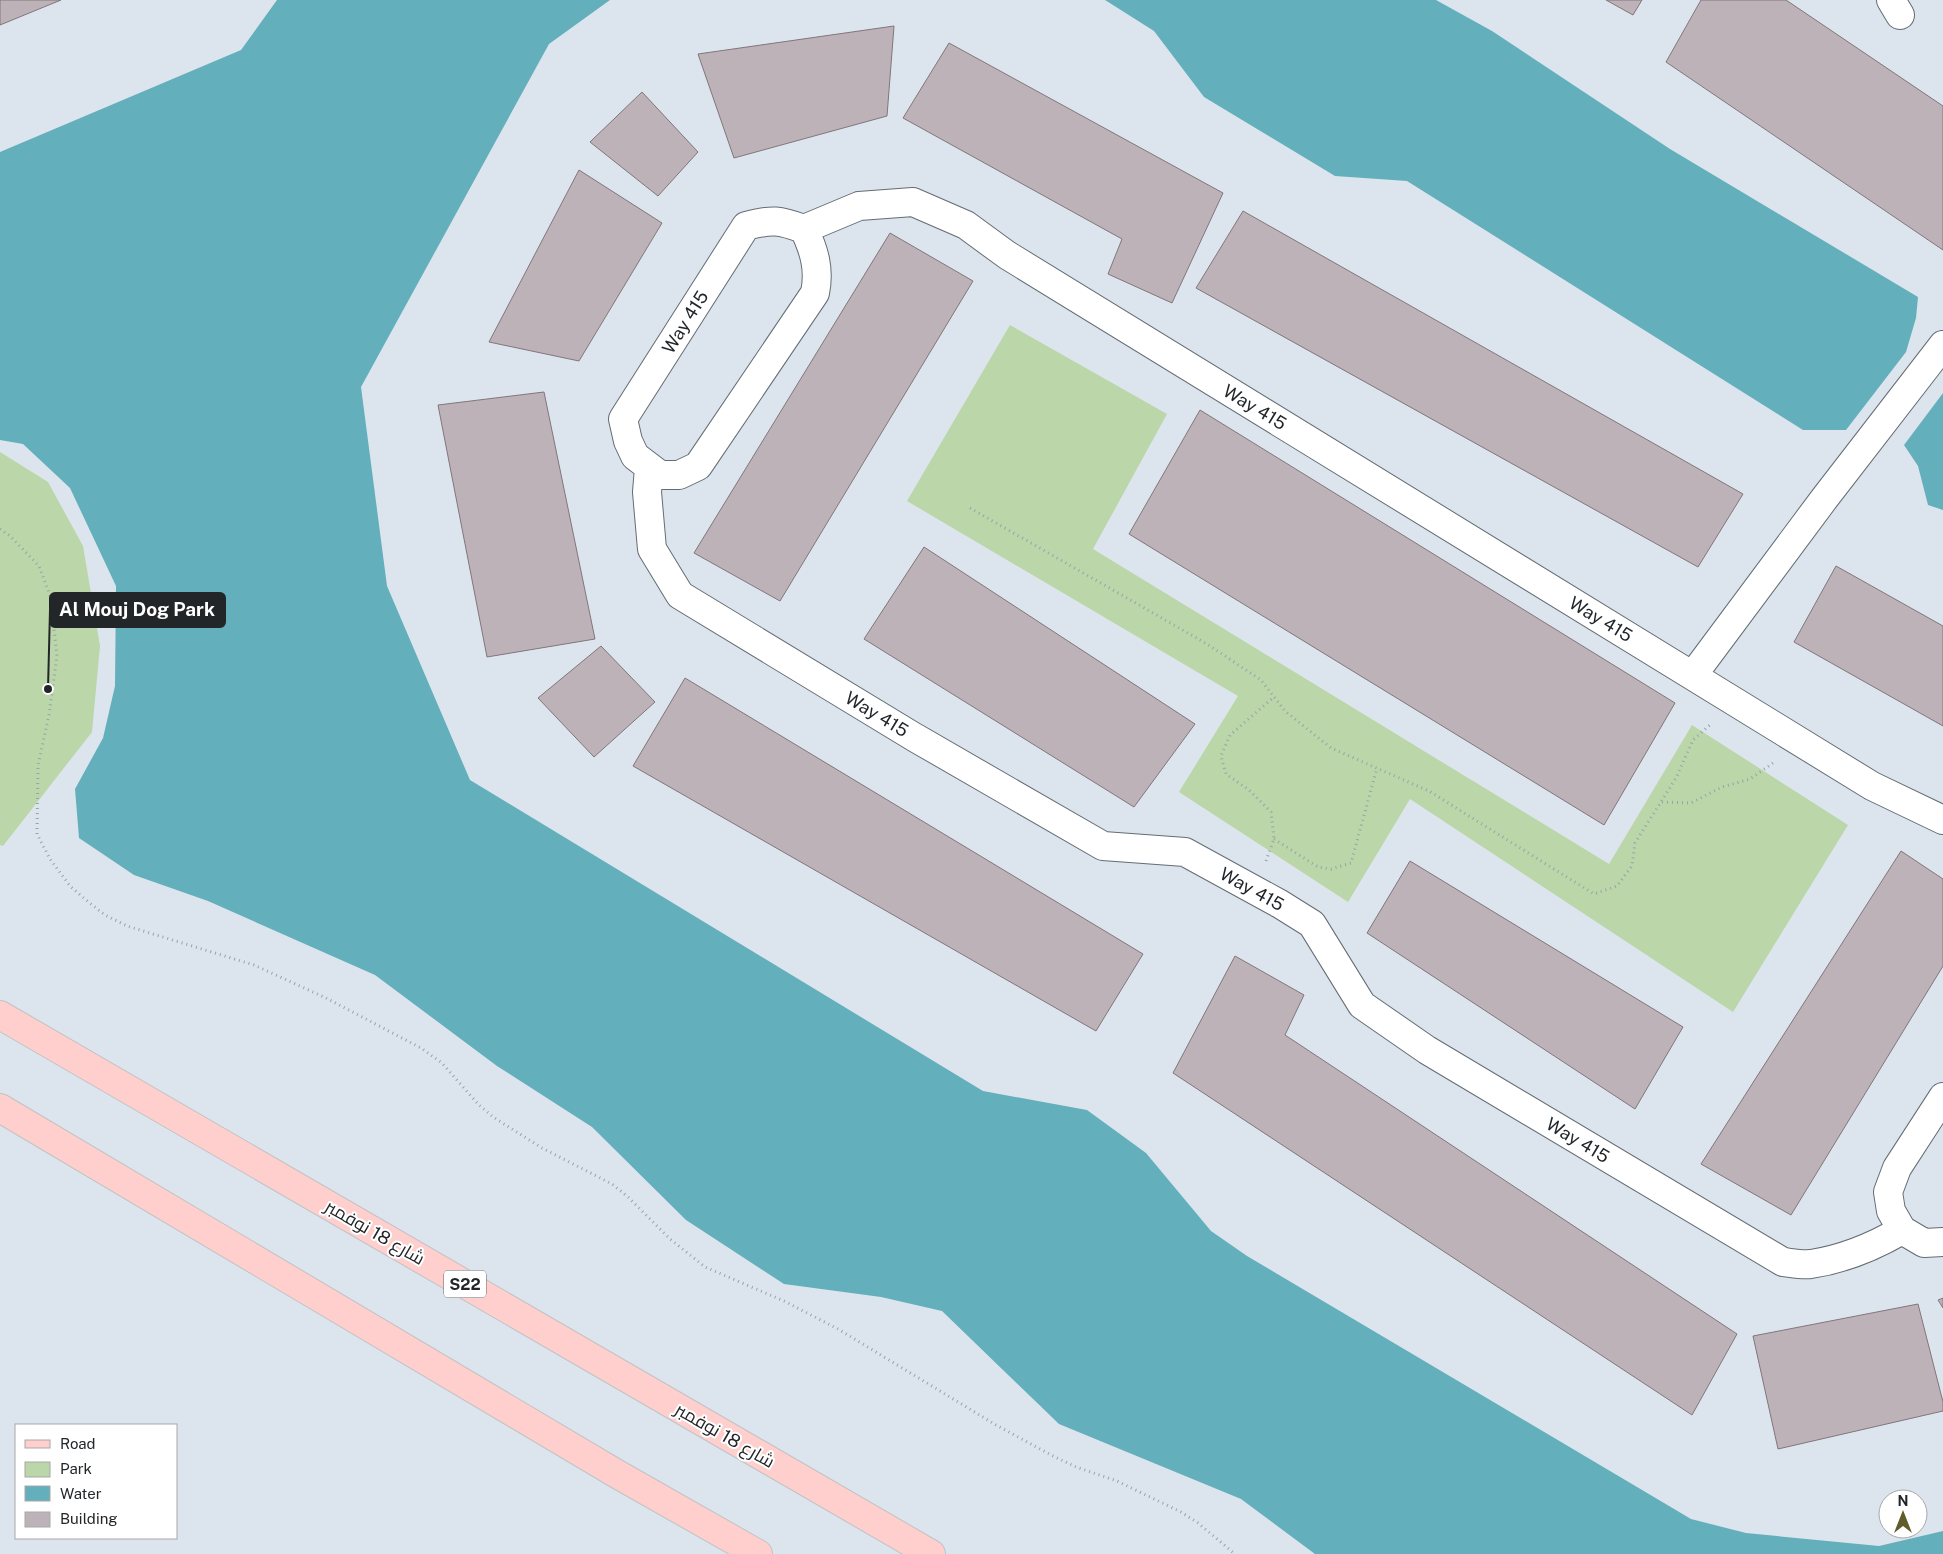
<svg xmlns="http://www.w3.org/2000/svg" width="1943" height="1554" font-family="'Public Sans',Cairo,sans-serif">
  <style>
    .green { fill: #bbd6a8 }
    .water { fill: #64afbc }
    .building { fill: #bdb2b8; stroke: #80767b }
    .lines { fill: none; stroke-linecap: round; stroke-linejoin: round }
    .minor-casing { stroke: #646c73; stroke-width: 30 }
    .primary-casing { stroke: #c1c2c3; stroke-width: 30 }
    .path { stroke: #9ba2a8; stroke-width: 3; stroke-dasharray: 1 4; stroke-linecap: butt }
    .minor { stroke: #fff; stroke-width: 28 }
    .primary { stroke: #fecfcc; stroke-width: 28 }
    .labels { text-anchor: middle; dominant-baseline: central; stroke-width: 4; stroke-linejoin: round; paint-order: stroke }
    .shield { fill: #fff; stroke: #646769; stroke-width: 1 }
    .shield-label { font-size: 16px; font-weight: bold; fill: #222629 }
    .street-label { font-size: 18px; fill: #222629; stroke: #fff }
    .leader { fill: none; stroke: #222629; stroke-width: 2 }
    .callout-dot { fill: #222629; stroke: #fff; stroke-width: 2 }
    .callout { fill: #222629; stroke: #222629; stroke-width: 2 }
    .callout-label { font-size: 19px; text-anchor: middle; font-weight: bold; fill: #fff }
  </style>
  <rect width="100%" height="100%" fill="#dce5ed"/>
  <!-- green -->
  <path class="green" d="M 1010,325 L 1167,414 L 1093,549 L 1609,864 L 1692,725 L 1848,825 L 1733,1012 L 1410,799 L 1348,902 L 1179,792 L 1238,696 L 907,501 Z
    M 0,452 L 48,482 L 83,546 L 100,646 L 92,732 L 3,846 L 0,845 Z"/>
  <!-- water -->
  <path class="water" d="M 277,0 L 610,0 L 549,44 L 361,387 L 387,586 L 470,780 L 983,1091 L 1087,1110 L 1146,1153 L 1211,1231 L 1247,1256 L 1691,1519 L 1746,1533 L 1879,1546 L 1943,1531 L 1943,1554 L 1315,1554 L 1241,1499 L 1059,1424 L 942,1311 L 881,1297 L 784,1284 L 686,1220 L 592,1127 L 497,1066 L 375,975 L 208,901 L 134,875 L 79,838 L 75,789 L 103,738 L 115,686 L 116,586 L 70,488 L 23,444 L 0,440 L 0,152 L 241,50 Z
    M 1105,0 L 1436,0 L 1492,31 L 1670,149 L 1918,297 L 1916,318 L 1906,352 L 1846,430 L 1803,430 L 1407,181 L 1335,176 L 1204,97 L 1154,31 Z
    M 1943,393 L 1943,510 L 1928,505 L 1918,466 L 1904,445 Z"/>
  <!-- building -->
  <path class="building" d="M 0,0 L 61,0 L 0,25 Z
    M 1606,0 L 1642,0 L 1633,15 Z
    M 1701,0 L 1786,0 L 1943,106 L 1943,250 L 1666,62 Z
    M 894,26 L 887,116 L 734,158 L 698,54 Z
    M 949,43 L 1223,193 L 1172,303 L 1108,274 L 1122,239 L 903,118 Z
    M 642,92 L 698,152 L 658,196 L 590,142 Z
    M 579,170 L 662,223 L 579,361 L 489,342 Z
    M 1243,211 L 1743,494 L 1698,567 L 1196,288 Z
    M 890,233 L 973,281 L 780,601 L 694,553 Z
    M 544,392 L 595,639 L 487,657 L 438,405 Z
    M 1200,410 L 1675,703 L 1604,825 L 1129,534 Z
    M 924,547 L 1195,724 L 1134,807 L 864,639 Z
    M 1836,566 L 1943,626 L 1943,726 L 1794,642 Z
    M 601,646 L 655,702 L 594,757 L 538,698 Z
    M 685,678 L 1143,954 L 1096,1031 L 633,766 Z
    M 1901,851 L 1943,879 L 1943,966 L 1791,1215 L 1701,1164 Z
    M 1410,861 L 1683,1027 L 1635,1109 L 1367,933 Z
    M 1235,956 L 1304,995 L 1285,1035 L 1737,1334 L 1692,1415 L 1173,1073 Z
    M 1943,1298 L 1943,1308 L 1938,1300 Z
    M 1918,1304 L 1943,1402 L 1943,1411 L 1778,1449 L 1753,1336 Z"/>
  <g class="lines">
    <defs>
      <path id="minor" d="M 1891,0 L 1900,15
        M 804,229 C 814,250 820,269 815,293 L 698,466 L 679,475 L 660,475 L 635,456 L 628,441 L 623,419 L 746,226 C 773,219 779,220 804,229 L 859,206 L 913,202 L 966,225 L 1007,255 L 1872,786 L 1943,820
        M 649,468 L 647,492 L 652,549 L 680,595 L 914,737 L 1103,846 L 1185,852 L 1280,904 L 1312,924 L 1362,1005 L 1427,1050 L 1783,1262 C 1792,1263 1802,1265 1811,1264 C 1844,1259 1873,1247 1902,1230
        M 1693,675 L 1824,499 L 1943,345
        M 1943,1097 L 1897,1168 L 1888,1192 L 1891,1211 L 1902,1230 L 1924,1243 L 1943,1242"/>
      <path id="primary" d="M 0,1015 L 931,1554
        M 0,1108 L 617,1474 L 758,1554"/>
    </defs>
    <!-- minor casing -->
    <use href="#minor" class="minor-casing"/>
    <!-- primary casing -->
    <use href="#primary" class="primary-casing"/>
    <!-- path -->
    <path class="path" d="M 970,508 L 1207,644 L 1261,680 L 1285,711 L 1331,748 L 1429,791 L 1594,894 L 1617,886 L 1632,866 L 1635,843 L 1676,778 L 1693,740 L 1711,724
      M 0,529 L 10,536 L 39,566 L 50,595 L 57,656 L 49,715 L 38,765 L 37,834 L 50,859 L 70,886 L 86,900 L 105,915 L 127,926 L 254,965 L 326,998 L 421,1048 L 442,1063 L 479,1105 L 493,1117 L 542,1148 L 612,1184 L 628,1197 L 670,1239 L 705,1267 L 784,1301 L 838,1329 L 996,1425 L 1053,1456 L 1076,1467 L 1117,1481 L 1181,1512 L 1198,1523 L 1235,1554
      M 1662,802 L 1691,803 L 1722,787 L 1750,779 L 1773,763
      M 1274,839 L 1318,867 L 1331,869 L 1351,863 L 1377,768
      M 1266,861 L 1274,839 L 1271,812 L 1249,790 L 1226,774 L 1221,756 L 1230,735 L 1274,697"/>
    <!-- minor -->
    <use href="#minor" class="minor"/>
    <!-- primary -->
    <use href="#primary" class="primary"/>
  </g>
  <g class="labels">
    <!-- shield labels -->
    <rect class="shield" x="444" y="1270.5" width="42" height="27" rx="4"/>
    <g class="shield-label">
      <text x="465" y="1284">S22</text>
    </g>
    <!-- street labels -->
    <g class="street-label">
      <text transform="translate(685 322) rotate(-58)">Way 415</text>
      <text transform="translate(1255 407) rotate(31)">Way 415</text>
      <text transform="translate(1601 619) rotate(31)">Way 415</text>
      <text transform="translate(877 714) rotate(31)">Way 415</text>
      <text transform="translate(1252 889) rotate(29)">Way 415</text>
      <text transform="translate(1578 1140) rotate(31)">Way 415</text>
      <text transform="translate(375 1232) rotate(30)">شارع 18 نوفمبر</text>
      <text transform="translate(725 1435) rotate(30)">شارع 18 نوفمبر</text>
    </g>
  </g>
  <!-- callouts -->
  <path class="leader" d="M48 689L50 610"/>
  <circle class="callout-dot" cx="48" cy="689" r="5"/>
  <rect class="callout" x="50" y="593" width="175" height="34" rx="5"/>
  <g class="callout-label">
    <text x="137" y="616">Al Mouj Dog Park</text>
  </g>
  <!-- legend -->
  <rect x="15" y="1424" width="162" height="115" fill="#ffffff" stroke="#a7a8a9"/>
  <rect x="25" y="1440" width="25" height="8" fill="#fecfcc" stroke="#a7a8a9"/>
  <text x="60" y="1449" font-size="15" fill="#222629">Road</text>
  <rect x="25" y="1462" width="25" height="15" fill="#bbd6a8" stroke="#a7a8a9"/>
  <text x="60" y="1474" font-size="15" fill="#222629">Park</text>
  <rect x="25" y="1486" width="25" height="15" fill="#64afbc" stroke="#a7a8a9"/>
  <text x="60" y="1499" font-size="15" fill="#222629">Water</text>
  <rect x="25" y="1512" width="25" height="15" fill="#bdb2b8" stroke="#a7a8a9"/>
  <text x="60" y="1524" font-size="15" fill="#222629">Building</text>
  <!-- north arrow -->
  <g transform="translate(1903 1514)"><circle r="24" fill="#ffffff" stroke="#a7a8a9"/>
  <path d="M0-4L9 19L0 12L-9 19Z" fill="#5f5d29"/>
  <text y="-8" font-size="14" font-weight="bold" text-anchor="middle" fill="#222629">N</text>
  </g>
</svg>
